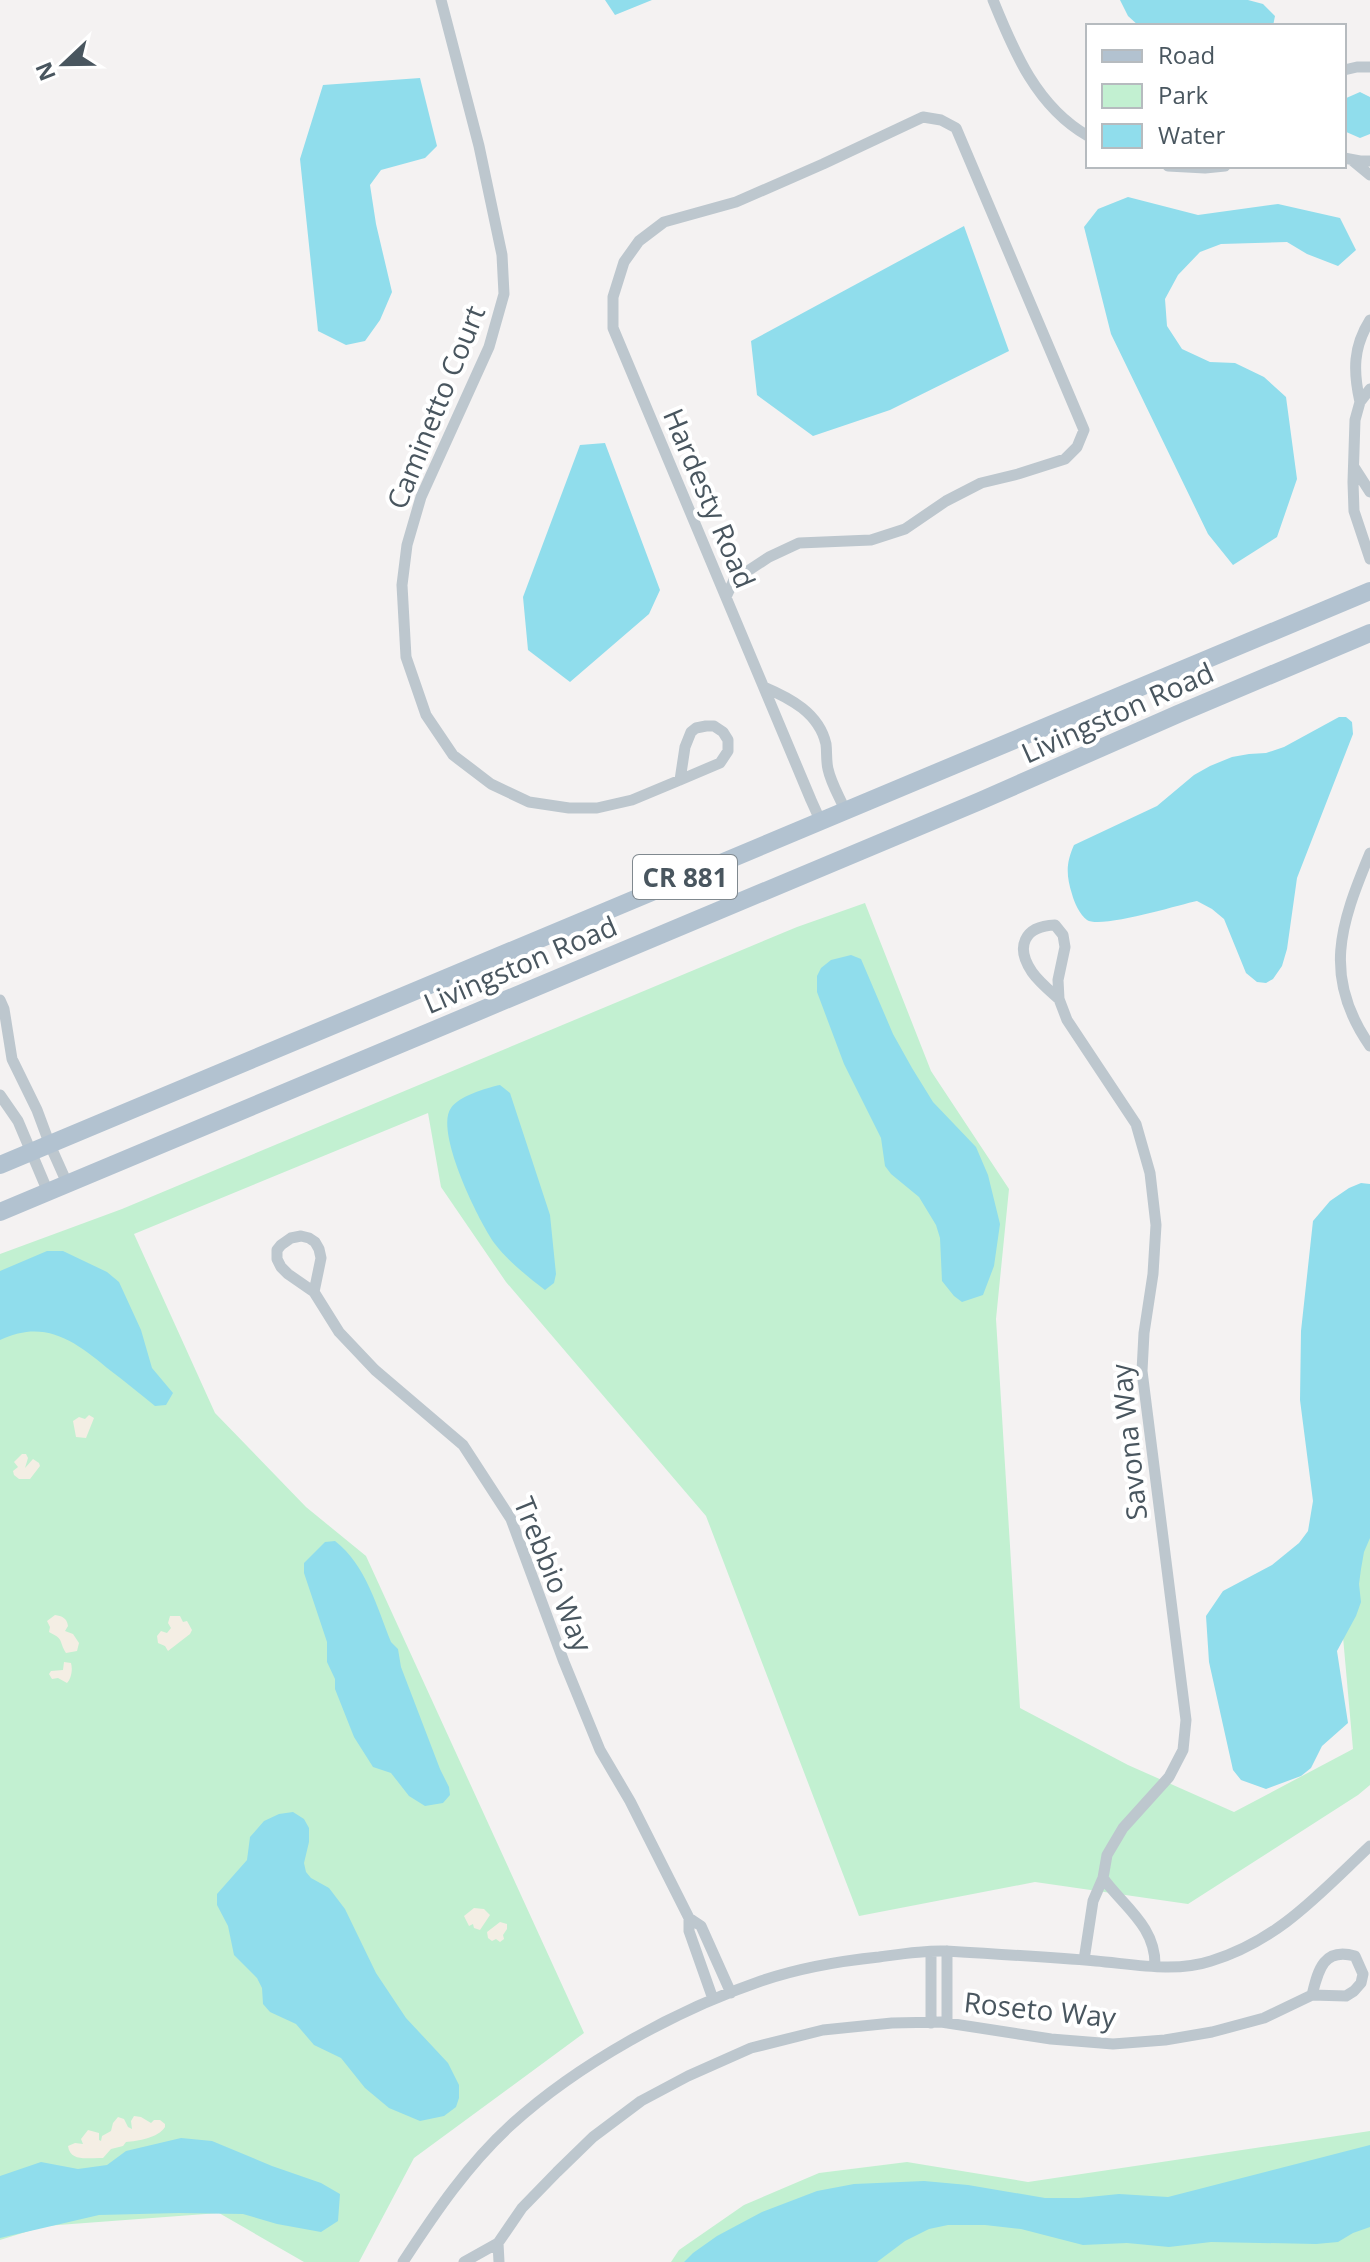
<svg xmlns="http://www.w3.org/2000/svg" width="1370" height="2262" font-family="'Open Sans',sans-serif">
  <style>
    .green { fill: #c2f0d1 }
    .sand { fill: #f4eee4 }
    .water { fill: #90ddec }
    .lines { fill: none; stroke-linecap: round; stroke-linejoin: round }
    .minor { stroke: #bdc7ce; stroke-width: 11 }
    .primary { stroke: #b2c2d0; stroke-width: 18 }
    .labels { text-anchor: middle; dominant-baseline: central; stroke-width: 8; stroke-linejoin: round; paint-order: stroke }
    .shield { fill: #fff; stroke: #80898f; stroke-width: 2 }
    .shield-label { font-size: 26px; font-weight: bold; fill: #49565f }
    .street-label { font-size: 28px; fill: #49565f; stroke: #fff }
  </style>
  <rect width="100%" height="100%" fill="#f4f2f2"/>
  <!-- green -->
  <path class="green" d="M 865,903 L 931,1071 L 1009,1189 L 996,1319 L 1020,1708 L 1128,1765 L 1234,1812 L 1353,1749 L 1343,1637 L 1370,1434 L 1370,1785 L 1358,1795 L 1188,1904 L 1035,1882 L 859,1916 L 706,1516 L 506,1282 L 441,1187 L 428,1113 L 134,1234 L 215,1413 L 306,1507 L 366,1556 L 584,2033 L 414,2158 L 359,2262 L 304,2262 L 219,2213 L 45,2226 L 0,2240 L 0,1254 L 122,1209 L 797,927 Z
    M 1370,2131 L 1370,2262 L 671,2262 L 679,2250 L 744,2205 L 819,2173 L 907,2162 L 1028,2182 Z"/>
  <!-- sand -->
  <path class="sand" d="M 89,1415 L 94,1418 L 86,1438 L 76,1437 L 73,1421 L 79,1417 L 85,1419 Z
    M 22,1454 L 26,1454 L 28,1458 L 25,1468 L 33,1459 L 39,1463 L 40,1466 L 30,1479 L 19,1479 L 14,1475 L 13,1471 L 18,1467 L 14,1462 Z
    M 55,1615 C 62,1616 67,1618 68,1626 L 65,1631 L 73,1634 L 79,1643 L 77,1651 L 66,1653 C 58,1640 65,1640 49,1632 L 50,1627 L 47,1621 Z
    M 170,1616 L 180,1616 L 183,1622 L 187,1621 L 192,1630 L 190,1634 L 168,1651 L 165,1646 L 158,1643 L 157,1636 L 161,1631 L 167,1633 L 171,1628 L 168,1623 Z
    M 64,1662 L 71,1663 C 73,1670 71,1679 67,1683 L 58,1678 L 52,1679 L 49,1674 L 51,1671 L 63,1670 Z
    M 474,1908 L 484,1909 L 490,1915 L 480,1930 L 474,1928 L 473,1924 L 469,1926 L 464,1916 Z
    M 500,1922 L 507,1924 L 507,1929 L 503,1935 L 504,1939 L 500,1942 L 496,1939 L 492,1941 L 488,1938 L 487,1932 Z
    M 134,2116 L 141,2117 L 151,2123 L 154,2120 L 160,2120 L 165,2124 L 165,2127 C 158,2138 138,2141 126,2142 L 123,2146 L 111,2149 L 103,2158 C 90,2157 70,2163 68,2146 L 75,2143 L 83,2144 L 81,2139 L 88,2130 L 99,2133 L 99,2140 L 101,2141 L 102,2136 L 111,2131 L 113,2123 L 118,2117 L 124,2119 L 128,2127 L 132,2129 L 131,2121 Z"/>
  <!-- water -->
  <path class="water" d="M 605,0 L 652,0 L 615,15 Z
    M 1120,0 L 1248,0 L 1263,4 L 1275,16 L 1273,26 L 1139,26 L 1128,16 Z
    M 420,78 L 437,146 L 425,158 L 381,170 L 370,185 L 376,224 L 392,292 L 380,320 L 365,341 L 346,345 L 318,331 L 300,159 L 323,85 Z
    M 1360,92 L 1370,97 L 1370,134 L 1360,138 L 1344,131 L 1344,99 Z
    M 1128,197 L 1198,215 L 1278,204 L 1340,218 L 1356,250 L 1338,266 L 1307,254 L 1287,242 L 1221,244 L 1200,252 L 1178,275 L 1165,299 L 1167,326 L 1182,349 L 1210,362 L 1235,363 L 1264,377 L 1286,397 L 1297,479 L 1277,537 L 1233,565 L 1208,534 L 1111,334 L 1084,227 L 1098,209 Z
    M 964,226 L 1009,351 L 890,410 L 813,436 L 757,395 L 751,341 Z
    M 605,443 L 660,590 L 649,614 L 570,682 L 528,650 L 523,597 L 580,445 Z
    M 1339,717 L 1346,717 L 1352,722 L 1353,734 L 1297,878 L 1287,949 L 1282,966 L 1273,979 L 1266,983 L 1257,982 L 1246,973 L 1224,919 L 1212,909 L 1197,901 C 1178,905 1101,929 1087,920 C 1080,915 1074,902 1072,894 C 1066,875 1066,863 1074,845 L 1157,806 L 1194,775 L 1210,766 L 1232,757 L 1249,754 L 1266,753 L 1284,747 Z
    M 851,955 L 861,959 L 893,1034 L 912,1068 L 933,1102 L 976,1147 L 988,1175 L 1000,1224 L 994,1266 L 983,1295 L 962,1302 L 954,1296 L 942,1281 L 940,1238 L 936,1225 L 919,1197 L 891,1174 L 885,1166 L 881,1138 L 844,1064 L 817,992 L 817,976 L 821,968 L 831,960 Z
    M 500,1085 L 510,1093 L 550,1215 L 556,1274 L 554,1283 L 545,1290 C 528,1277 508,1261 495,1244 C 479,1222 434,1131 451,1108 C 459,1096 486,1088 500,1085 Z
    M 1361,1183 L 1370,1184 L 1370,1538 L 1364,1552 L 1361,1569 L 1359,1584 L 1361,1602 L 1356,1616 L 1337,1651 L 1348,1723 L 1322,1746 L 1311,1768 L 1301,1776 L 1266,1789 L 1241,1780 L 1233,1770 L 1209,1662 L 1206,1616 L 1223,1591 L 1272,1565 L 1299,1543 L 1308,1531 L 1313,1501 L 1300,1400 L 1301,1331 L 1313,1221 L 1330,1201 L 1349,1188 Z
    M 47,1251 L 63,1251 L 107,1272 L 119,1282 L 141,1330 L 152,1368 L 173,1393 L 166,1405 L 155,1406 C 140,1394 126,1382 111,1371 C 76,1342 46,1318 0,1340 L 0,1271 Z
    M 335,1541 C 366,1565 377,1607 391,1642 L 398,1649 L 401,1667 L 440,1769 L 449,1787 L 450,1795 L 443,1803 L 425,1806 L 409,1796 L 391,1773 L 373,1767 L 354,1737 L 335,1689 L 335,1679 L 327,1662 L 327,1642 L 304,1573 L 304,1563 L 325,1542 Z
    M 293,1812 L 304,1819 L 309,1828 L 309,1842 L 304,1863 L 306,1872 L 311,1878 L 329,1888 L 345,1909 L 376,1973 L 406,2018 L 448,2063 L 459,2085 L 459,2098 L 456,2107 L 444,2116 L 420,2121 L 389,2108 L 365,2088 L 341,2058 L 314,2045 L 296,2024 L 270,2012 L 263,2004 L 262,1988 L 257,1978 L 234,1955 L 228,1926 L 217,1905 L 217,1894 L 247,1860 L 250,1837 L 264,1821 L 279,1814 Z
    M 181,2138 L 212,2141 L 272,2166 L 321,2183 L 340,2194 L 338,2221 L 321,2232 L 277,2224 L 243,2214 L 179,2213 L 99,2215 L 0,2238 L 0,2176 L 41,2162 L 78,2169 L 107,2165 L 126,2151 Z
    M 1370,2145 L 1370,2227 L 1353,2233 L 1338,2242 L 1316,2244 L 1211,2242 L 1169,2247 L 1127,2243 L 1083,2245 L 1021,2229 L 985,2225 L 948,2225 L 929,2229 L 905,2241 L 877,2262 L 684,2262 L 693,2253 L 717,2236 L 762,2212 L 817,2191 L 854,2184 L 924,2181 L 968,2185 L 1045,2198 L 1079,2198 L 1119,2194 L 1168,2197 Z"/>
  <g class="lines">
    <!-- minor -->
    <path class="minor" d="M 441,0 L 479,146 L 502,255 L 504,294 L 489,347 L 421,497 L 407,545 L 402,585 L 406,657 L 426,715 L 453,755 L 491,784 L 529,802 L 569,808 L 597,808 L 632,800 L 680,780 L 720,763 L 728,751 L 728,740 L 723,732 L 714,726 L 706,726 L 696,728 L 691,732 L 685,747 L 680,780
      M 993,0 C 1014,52 1037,107 1088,136
      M 1344,70 L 1357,67 L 1370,67
      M 1344,158 L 1360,161 L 1370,161
      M 1353,161 L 1370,175
      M 1168,166 L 1205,168 L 1225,166
      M 1370,389 L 1360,402 L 1355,420 L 1353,482 L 1354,511 L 1370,559
      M 1360,402 C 1353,371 1353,347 1370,320
      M 1354,467 L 1370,492
      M 726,597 L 734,580 L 769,557 L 799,543 L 871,540 L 905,529 L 946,501 L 981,483 L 1018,474 L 1065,459 L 1077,447 L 1084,430 L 956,128 L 941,120 L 923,117 L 823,164 L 736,202 L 664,222 L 639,241 L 624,262 L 613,297 L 613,328 L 811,800 L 820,820
      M 764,687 C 790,698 819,713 826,744 C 827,752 826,761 828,769 C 831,783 839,796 845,810
      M 1370,853 C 1340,925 1322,977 1370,1046
      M 1059,999 C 1050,991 1039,982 1032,972 C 1015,947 1024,926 1055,925 L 1063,935 L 1065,947 L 1058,980 L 1059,999 L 1067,1020 L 1136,1124 L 1150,1173 L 1156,1225 L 1153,1274 L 1144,1333 L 1142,1371 L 1186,1720 L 1183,1750 L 1169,1777 L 1123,1828 L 1107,1855 L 1103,1878 L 1093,1901 L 1084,1960
      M 0,1000 L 4,1009 L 12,1059 L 37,1110 L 50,1145 L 67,1183
      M 0,1095 L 18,1121 L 48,1192
      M 314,1292 L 321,1258 L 319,1249 L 315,1242 L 309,1238 L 301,1236 L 291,1238 L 281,1245 L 277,1250 L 277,1259 L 281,1267 L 288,1274 L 314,1292 L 339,1332 L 375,1370 L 463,1445 L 511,1519 L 564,1662 L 600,1750 L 630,1801 L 689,1918 L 689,1931 L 713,1999
      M 1103,1878 C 1123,1906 1156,1926 1155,1966
      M 689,1918 L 701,1926 L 731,1993
      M 947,1951 L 947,2023
      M 931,2023 L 931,1952
      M 498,2243 L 499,2262
      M 403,2262 C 435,2213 468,2164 511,2125 C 578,2064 676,2010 761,1981 C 799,1968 840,1961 879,1957 C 901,1954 924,1950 946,1951 C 996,1954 1046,1957 1096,1961 C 1132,1964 1175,1973 1211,1961 C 1279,1940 1319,1894 1370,1846
      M 464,2262 L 498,2243 L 522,2208 L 557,2172 L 593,2137 L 641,2101 L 688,2076 L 751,2048 L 823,2030 L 892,2023 L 941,2022 L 1051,2039 L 1113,2044 L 1165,2040 L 1212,2032 L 1264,2018 L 1312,1995 L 1346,1996 L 1354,1991 L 1361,1983 L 1363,1974 L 1355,1956 C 1323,1947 1318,1971 1312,1995"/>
    <!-- primary -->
    <path class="primary" d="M 0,1165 L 1370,591
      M 0,1212 L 980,801 L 1178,714 L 1370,633"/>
  </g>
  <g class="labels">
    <!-- shield labels -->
    <rect class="shield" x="633" y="855" width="104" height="44" rx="6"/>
    <g class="shield-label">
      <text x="685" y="877">CR 881</text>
    </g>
    <!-- street labels -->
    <g class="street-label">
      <text transform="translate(435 407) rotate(-68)">Caminetto Court</text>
      <text transform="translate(710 498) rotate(67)">Hardesty Road</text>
      <text transform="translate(1117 712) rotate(-24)">Livingston Road</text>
      <text transform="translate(520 964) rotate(-23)">Livingston Road</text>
      <text transform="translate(1128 1442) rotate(-96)">Savona Way</text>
      <text transform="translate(554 1574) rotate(68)">Trebbio Way</text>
      <text transform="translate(1040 2009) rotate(6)">Roseto Way</text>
    </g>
  </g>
  <!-- legend -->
  <rect x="1086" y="24" width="260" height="144" fill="#ffffff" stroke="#b6bbbf" stroke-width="2"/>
  <rect x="1102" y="50" width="40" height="12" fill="#b2c2d0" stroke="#b6bbbf" stroke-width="2"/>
  <text x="1158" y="64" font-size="24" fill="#49565f">Road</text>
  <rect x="1102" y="84" width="40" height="24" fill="#c2f0d1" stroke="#b6bbbf" stroke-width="2"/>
  <text x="1158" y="104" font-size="24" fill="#49565f">Park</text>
  <rect x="1102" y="124" width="40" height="24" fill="#90ddec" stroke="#b6bbbf" stroke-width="2"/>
  <text x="1158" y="144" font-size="24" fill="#49565f">Water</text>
  <!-- north arrow -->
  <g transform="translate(64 64) rotate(248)" stroke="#ffffff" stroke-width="6" paint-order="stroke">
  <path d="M0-6L14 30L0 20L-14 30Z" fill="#49565f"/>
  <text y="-12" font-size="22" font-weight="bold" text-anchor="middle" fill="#49565f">N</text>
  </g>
</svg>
